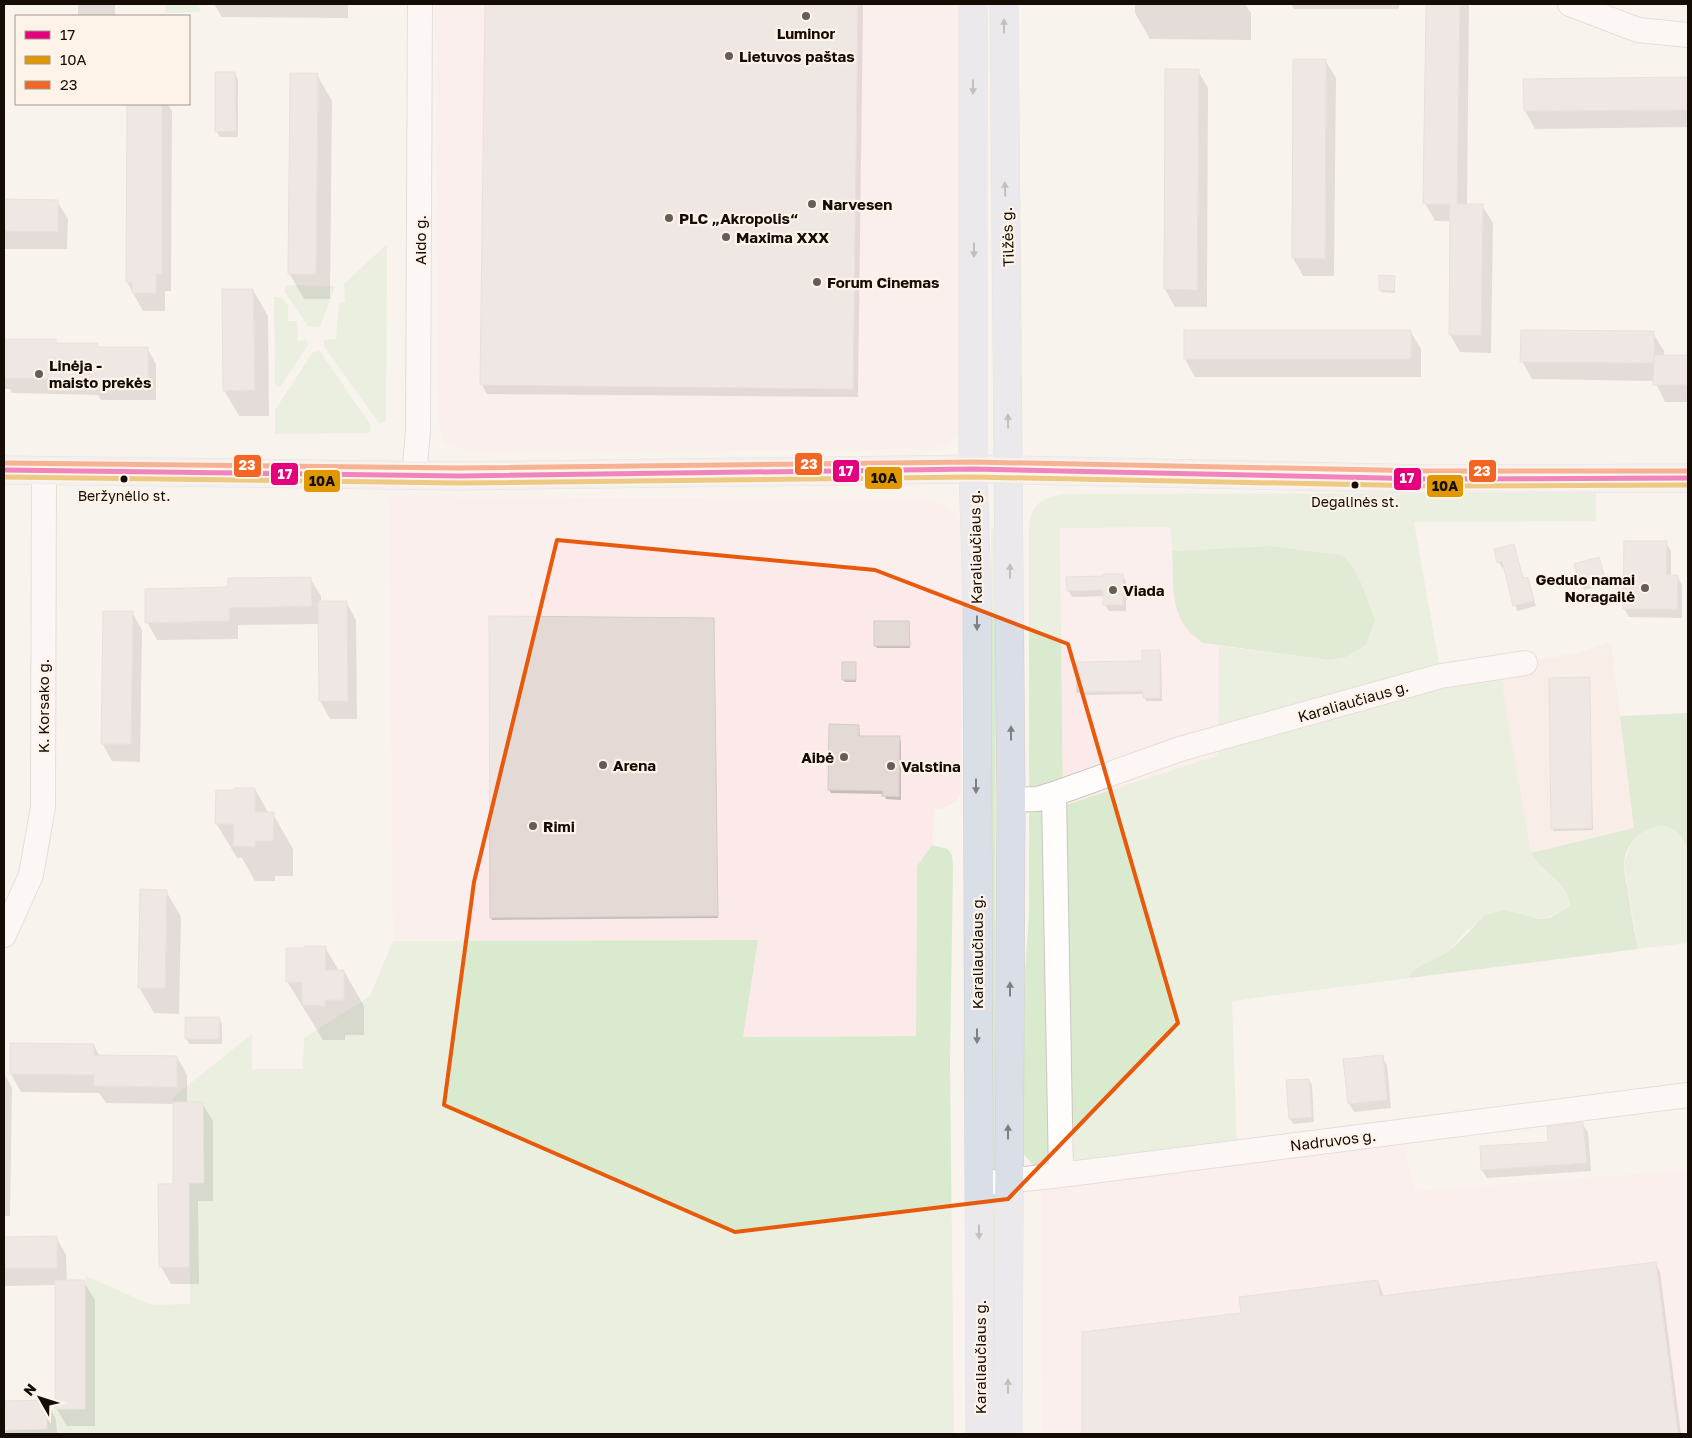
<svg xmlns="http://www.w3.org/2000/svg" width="1692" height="1438" font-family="'Golos Text',sans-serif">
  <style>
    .commercial { fill: #fceaea }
    .built { fill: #f6e8dd }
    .green { fill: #daeacf; fill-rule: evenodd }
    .forest { fill: #c4dfb6 }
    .shadow { fill: #0003 }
    .building { fill: #e3d9d5; stroke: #d5cbc8 }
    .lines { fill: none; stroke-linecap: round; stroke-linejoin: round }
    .minor-casing { stroke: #cdc5bf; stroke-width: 26 }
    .major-casing { stroke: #d2cfcb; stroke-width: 29 }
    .highway-casing { stroke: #d2cfcb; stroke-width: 29 }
    .minor { stroke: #fefdfc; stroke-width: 24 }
    .major { stroke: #e8eaef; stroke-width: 28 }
    .highway { stroke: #dadee6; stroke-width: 28 }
    .bus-1-casing { stroke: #fef3e9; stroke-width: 9 }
    .bus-2-casing { stroke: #fef3e9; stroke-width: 9 }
    .bus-3-casing { stroke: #fef3e9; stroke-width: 9 }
    .bus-1 { stroke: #e5007d; stroke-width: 5 }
    .bus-2 { stroke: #e09700; stroke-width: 5 }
    .bus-3 { stroke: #f26522; stroke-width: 5 }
    .oneway { fill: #818081 }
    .marked { fill: none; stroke: #e8590c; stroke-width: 4; stroke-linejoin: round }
    .poi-dot { fill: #655d57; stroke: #fef3e9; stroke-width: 2 }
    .bus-dot { fill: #150c05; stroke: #fef3e9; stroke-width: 2 }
    .labels { text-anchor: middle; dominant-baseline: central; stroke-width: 4.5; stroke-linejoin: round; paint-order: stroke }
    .bus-label { font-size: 14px; fill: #150c05; stroke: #fef3e9 }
    .poi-label { font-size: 15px; font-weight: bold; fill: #150c05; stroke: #fef3e9; text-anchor: start }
    .street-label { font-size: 15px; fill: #150c05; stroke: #fef3e9 }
    .line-badge { stroke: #fef3e9; stroke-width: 2 }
    .badge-label { font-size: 14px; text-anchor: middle; font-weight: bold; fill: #fff }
    .pale-badge-label { font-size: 14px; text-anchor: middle; font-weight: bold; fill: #111 }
  </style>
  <rect width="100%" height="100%" fill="#f9f3ee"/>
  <!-- commercial -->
  <path class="commercial" d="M 435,4 L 962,4 L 961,424 L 957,434 L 947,444 L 929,449 L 469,452 L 444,442 L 438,422 Z
    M 389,497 L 926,499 L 945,506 L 954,514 L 962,529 L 961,793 L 956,802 L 941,809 L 934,809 L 932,845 L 917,866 L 916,1036 L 742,1037 L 758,940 L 393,941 Z
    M 1060,527 L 1170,527 L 1174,608 L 1203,643 L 1219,646 L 1218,755 L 1063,806 Z
    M 1401,1131 L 1415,1191 L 1688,1170 L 1688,1434 L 1042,1434 L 1041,1177 Z"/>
  <!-- built -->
  <path class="built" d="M 1611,642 L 1634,828 L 1531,853 L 1499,666 L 1525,663 L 1575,653 Z"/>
  <!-- green -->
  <path class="green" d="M 165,4 L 199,4 L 200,12 L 165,13 Z
    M 387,244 L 386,421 L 379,423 L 324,346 L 324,340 L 336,339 L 339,303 L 345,302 L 344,284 Z
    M 286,285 L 335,286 L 320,327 L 308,326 L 284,291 Z
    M 274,297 L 282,297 L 288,306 L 288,321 L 297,321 L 298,341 L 307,340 L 308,345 L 280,387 L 275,385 Z
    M 320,351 L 371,426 L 369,433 L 275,434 L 275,410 L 313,352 Z
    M 1596,493 L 1596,521 L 1414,522 L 1441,675 L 1499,666 L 1531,853 C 1545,876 1567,879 1570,906 C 1538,925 1539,919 1505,910 C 1494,916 1480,920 1470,928 C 1460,936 1454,947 1443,955 C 1431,962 1415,964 1409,978 L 1232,1001 L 1237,1147 L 1046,1169 L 1033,1165 L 1021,1151 L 1019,1060 L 1029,914 L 1029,528 C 1031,505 1040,498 1063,494 ZM 1170,527 L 1172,551 L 1269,546 L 1346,657 L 1328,660 L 1219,646 L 1218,755 L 1063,806 L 1060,528 Z
    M 991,528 L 996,529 L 995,1381 L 992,1384 L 990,1382 Z
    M 1662,825 C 1678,829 1684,836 1688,852 L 1688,943 L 1638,949 L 1624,863 L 1632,842 L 1645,829 Z
    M 932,845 L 948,849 L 952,855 L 953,868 L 950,1062 L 954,1434 L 4,1434 L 4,1430 L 47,1429 L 47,1410 L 85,1408 L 86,1276 L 152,1305 L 190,1304 L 189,1183 L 204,1183 L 203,1102 L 173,1102 L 173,1097 L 252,1034 L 252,1069 L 303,1069 L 304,1038 L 370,996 L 393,941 L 758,940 L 743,1037 L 916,1036 L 917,866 Z"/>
  <!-- forest -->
  <path class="forest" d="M 1269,546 L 1342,555 L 1353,567 L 1361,583 L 1375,620 L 1366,645 L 1346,657 L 1328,660 L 1203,643 C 1168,620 1174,589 1172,551 Z
    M 1688,713 L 1688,852 C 1676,804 1624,831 1624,865 C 1624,873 1627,883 1628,892 C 1631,911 1634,930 1638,949 L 1409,978 L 1412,972 L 1421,965 L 1443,955 L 1456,945 L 1485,915 L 1505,910 L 1539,919 L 1550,918 L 1570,906 C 1568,881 1543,874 1531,853 L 1634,828 L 1620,716 Z"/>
  <!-- shadow -->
  <path class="shadow" d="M 78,4 L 115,4 L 115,16 L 78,16 Z
    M 214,4 L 348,4 L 348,18 L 222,17 Z
    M 486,4 L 863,4 L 858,397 L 487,394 L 482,385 Z
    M 1135,4 L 1245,4 L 1251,13 L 1251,40 L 1150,39 L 1135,13 Z
    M 1291,4 L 1399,4 L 1399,9 L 1294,9 Z
    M 1427,4 L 1469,4 L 1467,205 L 1482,205 L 1493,223 L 1491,353 L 1460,352 L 1450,334 L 1451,221 L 1435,221 L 1425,203 Z
    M 1294,60 L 1325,60 L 1336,78 L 1334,276 L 1303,276 L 1293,258 Z
    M 1198,71 L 1208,88 L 1207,307 L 1175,307 L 1165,289 Z
    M 235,73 L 238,79 L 238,137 L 220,137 L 216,131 Z
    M 317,75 L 332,101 L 330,299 L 304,299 L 289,273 Z
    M 1688,79 L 1688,127 L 1535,129 L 1525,111 L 1525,80 Z
    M 129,104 L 168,104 L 172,111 L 171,291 L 165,291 L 165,311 L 143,311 L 127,282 Z
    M 4,201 L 57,201 L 68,219 L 67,249 L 4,249 Z
    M 1380,277 L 1394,277 L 1395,293 L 1381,292 Z
    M 253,290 L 268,316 L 269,416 L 239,416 L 224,390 Z
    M 1410,331 L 1421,349 L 1421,377 L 1195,377 L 1185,359 L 1185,332 Z
    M 1653,333 L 1664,351 L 1664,356 L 1688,357 L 1688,402 L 1665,402 L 1655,381 L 1532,379 L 1522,361 Z
    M 4,340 L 55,340 L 58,344 L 97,344 L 99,348 L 147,348 L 156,364 L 156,400 L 101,400 L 98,395 L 12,393 L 10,389 L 4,389 Z
    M 1666,543 L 1671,551 L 1671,576 L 1677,576 L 1682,585 L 1682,618 L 1629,617 L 1624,608 Z
    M 1513,545 L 1524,579 L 1527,579 L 1530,584 L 1536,606 L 1517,611 L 1504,567 L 1502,568 L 1499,562 Z
    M 1598,558 L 1607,583 L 1584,590 L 1575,565 Z
    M 1122,575 L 1126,582 L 1126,611 L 1109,611 L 1105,605 L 1105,596 L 1072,597 L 1068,590 Z
    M 310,578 L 321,596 L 321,603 L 346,602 L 356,620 L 357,719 L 330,719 L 320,701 L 320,624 L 238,625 L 238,639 L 157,640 L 147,622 Z
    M 132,612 L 142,630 L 140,762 L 112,761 L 102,743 Z
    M 713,619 L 718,918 L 492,920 L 491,917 Z
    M 909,622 L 910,648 L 877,648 L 875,646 Z
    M 1159,651 L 1161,655 L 1162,701 L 1146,701 L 1144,694 L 1081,695 L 1079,692 L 1144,662 Z
    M 855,664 L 856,682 L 845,682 L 843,680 Z
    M 1589,679 L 1593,830 L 1554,831 L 1552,828 Z
    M 859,726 L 860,737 L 899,738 L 901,741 L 901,800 L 886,799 L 884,794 L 831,793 L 829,789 Z
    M 255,789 L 269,814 L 273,814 L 293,849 L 293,876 L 275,876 L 275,881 L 255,881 L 242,858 L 237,858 L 216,823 Z
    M 166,891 L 181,917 L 179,1014 L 154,1013 L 139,987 Z
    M 325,947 L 339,971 L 344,971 L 364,1006 L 364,1035 L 345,1035 L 345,1040 L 323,1040 L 287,981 Z
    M 219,1018 L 222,1024 L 222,1044 L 189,1044 L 186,1038 Z
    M 11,1044 L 94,1045 L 100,1057 L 177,1057 L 187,1075 L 187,1103 L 202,1103 L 213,1121 L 213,1201 L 198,1201 L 199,1284 L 171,1284 L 161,1267 L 175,1185 L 174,1104 L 106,1103 L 99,1093 L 21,1092 L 11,1074 Z
    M 1382,1057 L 1387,1065 L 1391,1108 L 1354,1112 L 1349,1103 Z
    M 4,1073 L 12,1088 L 10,1216 L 4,1216 Z
    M 1309,1080 L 1312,1085 L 1314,1122 L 1293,1124 L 1290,1118 Z
    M 1582,1124 L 1588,1132 L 1591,1171 L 1487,1178 L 1482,1170 L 1550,1144 Z
    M 56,1237 L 66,1255 L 67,1282 L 84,1282 L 95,1300 L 95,1426 L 67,1426 L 56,1408 L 56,1285 L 4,1286 L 4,1238 Z
    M 1655,1263 L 1660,1272 L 1681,1434 L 1083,1434 L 1084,1334 L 1242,1314 L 1378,1281 L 1384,1297 Z
    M 4,1402 L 46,1402 L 56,1419 L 57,1434 L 4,1434 Z"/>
  <!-- building -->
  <path class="building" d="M 485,4 L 858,4 L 853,389 L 480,385 Z
    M 1426,4 L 1460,4 L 1457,204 L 1483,204 L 1481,335 L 1449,335 L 1450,204 L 1423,204 Z
    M 1293,59 L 1326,59 L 1325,259 L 1292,258 Z
    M 1165,69 L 1199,69 L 1197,290 L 1164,289 Z
    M 215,72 L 235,72 L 236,131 L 215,132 Z
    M 290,73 L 318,73 L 316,274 L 288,274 Z
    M 1688,77 L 1688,110 L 1524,111 L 1523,79 Z
    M 127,104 L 162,104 L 162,274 L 156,274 L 156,293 L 132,293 L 132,283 L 126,282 Z
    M 4,199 L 58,200 L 58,232 L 4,231 Z
    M 1379,275 L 1395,276 L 1394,291 L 1379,290 Z
    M 222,289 L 253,289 L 255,390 L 223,391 Z
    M 1184,330 L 1411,330 L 1411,359 L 1184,359 Z
    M 1521,330 L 1654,331 L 1654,363 L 1520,362 Z
    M 4,339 L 56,339 L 56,343 L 97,343 L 98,347 L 148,347 L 148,384 L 90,384 L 90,380 L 4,378 Z
    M 1654,355 L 1688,355 L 1688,385 L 1653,385 Z
    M 1624,541 L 1667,541 L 1666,575 L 1678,575 L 1677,609 L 1623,609 Z
    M 1514,544 L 1523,578 L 1528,577 L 1534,601 L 1513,606 L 1502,561 L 1497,563 L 1494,549 Z
    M 1599,557 L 1605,578 L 1580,585 L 1574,564 Z
    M 1103,574 L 1123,574 L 1123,605 L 1103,605 L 1103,590 L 1067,591 L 1066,577 L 1103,576 Z
    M 311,577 L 312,606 L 229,608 L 229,621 L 145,623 L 145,589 L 228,587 L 228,578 Z
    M 318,601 L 347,601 L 348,701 L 319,701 Z
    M 103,611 L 133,611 L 131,744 L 101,744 Z
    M 489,616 L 714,618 L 718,916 L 490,918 Z
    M 874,621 L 909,621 L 910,646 L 874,646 Z
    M 1142,650 L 1160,650 L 1160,698 L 1143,698 L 1143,691 L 1077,692 L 1077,662 L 1142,661 Z
    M 842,662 L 856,662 L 856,680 L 842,680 Z
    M 1590,677 L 1592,828 L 1551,829 L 1549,678 Z
    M 829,724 L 859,725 L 859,736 L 900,736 L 899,797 L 882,796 L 883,791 L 828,790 Z
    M 234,788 L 255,788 L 255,812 L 274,812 L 273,841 L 255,841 L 255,847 L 233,846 L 234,824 L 215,824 L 216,790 L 234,790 Z
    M 140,889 L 167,890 L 165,988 L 138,988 Z
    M 304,946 L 326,946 L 325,970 L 344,970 L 344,1000 L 325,1000 L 325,1006 L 302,1005 L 302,982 L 286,982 L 286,948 L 304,948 Z
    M 185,1017 L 220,1017 L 219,1039 L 185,1039 Z
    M 10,1043 L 94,1044 L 94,1055 L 177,1056 L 177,1087 L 94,1086 L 94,1075 L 10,1074 Z
    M 1383,1055 L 1387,1100 L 1348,1104 L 1343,1059 Z
    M 1309,1079 L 1312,1117 L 1289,1119 L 1286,1080 Z
    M 173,1102 L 203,1102 L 204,1183 L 189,1183 L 189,1267 L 159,1267 L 158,1184 L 173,1184 Z
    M 1583,1122 L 1587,1163 L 1481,1170 L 1480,1146 L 1548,1142 L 1547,1127 Z
    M 57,1236 L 57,1268 L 4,1268 L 4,1237 Z
    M 1656,1262 L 1678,1434 L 1082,1434 L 1082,1332 L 1241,1313 L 1239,1297 L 1378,1280 L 1380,1296 Z
    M 55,1280 L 85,1280 L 85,1409 L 55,1409 Z
    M 47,1400 L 47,1429 L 4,1430 L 4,1401 Z"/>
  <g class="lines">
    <defs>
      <path id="minor" d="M 1570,4 L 1638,30 L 1688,35
        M 414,476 L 418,431 L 420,4
        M 1054,794 L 1061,1175
        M 1011,800 L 1038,799 L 1054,794 L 1180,749 L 1441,676 L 1525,663
        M 4,935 L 31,875 L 43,807 L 44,471
        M 978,1184 L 1061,1175 L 1688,1095"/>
      <path id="major" d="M 4,470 L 460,476 L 973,469 L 1429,479 L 1688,478"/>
      <path id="highway" d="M 973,4 L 973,469 L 977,598 L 980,1434
        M 1004,4 L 1011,800 L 1008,1434"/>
    </defs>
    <!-- minor casing -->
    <use href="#minor" class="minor-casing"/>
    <!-- major casing -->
    <use href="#major" class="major-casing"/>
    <!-- highway casing -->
    <use href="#highway" class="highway-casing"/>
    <!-- minor -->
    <use href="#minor" class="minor"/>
    <!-- major -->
    <use href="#major" class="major"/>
    <!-- highway -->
    <use href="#highway" class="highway"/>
    <defs>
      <path id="bus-1" d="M 4,470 L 460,476 L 973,469 L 1429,479 L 1688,478"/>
      <path id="bus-2" d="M 4,477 L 460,483 L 973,477 L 1429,486 L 1688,485"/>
      <path id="bus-3" d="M 4,463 L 460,468 L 973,462 L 1429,471 L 1688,471"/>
    </defs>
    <!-- bus-1 casing -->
    <use href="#bus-1" class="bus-1-casing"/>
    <!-- bus-2 casing -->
    <use href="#bus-2" class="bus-2-casing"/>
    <!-- bus-3 casing -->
    <use href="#bus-3" class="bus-3-casing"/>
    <!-- bus-1 -->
    <use href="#bus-1" class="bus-1"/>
    <!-- bus-2 -->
    <use href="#bus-2" class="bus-2"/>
    <!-- bus-3 -->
    <use href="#bus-3" class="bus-3"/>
  </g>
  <!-- one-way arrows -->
  <defs><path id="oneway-solid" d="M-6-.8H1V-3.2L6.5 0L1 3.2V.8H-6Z" transform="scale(1.25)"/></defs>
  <g class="oneway">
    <use href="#oneway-solid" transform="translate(1004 26) rotate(-90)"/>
    <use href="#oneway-solid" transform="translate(973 87) rotate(90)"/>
    <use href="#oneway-solid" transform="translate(1005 189) rotate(-92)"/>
    <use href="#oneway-solid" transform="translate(974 250) rotate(90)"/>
    <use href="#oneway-solid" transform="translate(1008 421) rotate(-91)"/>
    <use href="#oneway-solid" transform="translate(1010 571) rotate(-90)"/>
    <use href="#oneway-solid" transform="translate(977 623) rotate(90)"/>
    <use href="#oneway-solid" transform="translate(1011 733) rotate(-90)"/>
    <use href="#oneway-solid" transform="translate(976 786) rotate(90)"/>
    <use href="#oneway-solid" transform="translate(1010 989) rotate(-90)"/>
    <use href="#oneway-solid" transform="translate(977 1036) rotate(90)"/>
    <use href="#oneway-solid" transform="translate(1008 1132) rotate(-90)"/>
    <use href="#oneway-solid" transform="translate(979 1232) rotate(89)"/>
    <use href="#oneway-solid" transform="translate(1008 1386) rotate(-90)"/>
  </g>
  <!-- marked area -->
  <path d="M0 0H1692V1438H0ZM 557,540 L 875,570 L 1068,644 L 1178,1023 L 1008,1199 L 735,1232 L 444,1105 L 474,882 Z" fill="#f9f3ee" fill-opacity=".55" fill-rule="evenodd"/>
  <path class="marked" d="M 557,540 L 875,570 L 1068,644 L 1178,1023 L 1008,1199 L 735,1232 L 444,1105 L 474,882 Z"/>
  <!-- markers -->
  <g class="poi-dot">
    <circle cx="806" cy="16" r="5"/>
    <circle cx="729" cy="56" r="5"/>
    <circle cx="812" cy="204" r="5"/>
    <circle cx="669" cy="218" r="5"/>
    <circle cx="726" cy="237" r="5"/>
    <circle cx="817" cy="282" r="5"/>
    <circle cx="39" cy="374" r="5"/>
    <circle cx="1645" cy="588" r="5"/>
    <circle cx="1113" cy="590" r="5"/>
    <circle cx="844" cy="757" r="5"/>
    <circle cx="603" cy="765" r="5"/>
    <circle cx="891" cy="766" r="5"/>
    <circle cx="533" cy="826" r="5"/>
  </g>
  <g class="bus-dot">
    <circle cx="124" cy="479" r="4.5"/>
    <circle cx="1355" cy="485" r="4.5"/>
  </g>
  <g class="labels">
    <!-- bus labels -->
    <g class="bus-label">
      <text x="124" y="495">Beržynėlio st.</text>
      <text x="1355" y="501">Degalinės st.</text>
    </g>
    <!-- poi labels -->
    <g class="poi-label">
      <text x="806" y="33" text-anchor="middle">Luminor</text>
      <text x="739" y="56">Lietuvos paštas</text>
      <text x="822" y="204">Narvesen</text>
      <text x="679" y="218">PLC „Akropolis“</text>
      <text x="736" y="237">Maxima XXX</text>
      <text x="827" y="282">Forum Cinemas</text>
      <text x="49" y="365">Linėja -<tspan x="49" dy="17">maisto prekės</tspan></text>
      <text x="1635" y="579" text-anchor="end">Gedulo namai<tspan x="1635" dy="17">Noragailė</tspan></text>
      <text x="1123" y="590">Viada</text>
      <text x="834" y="757" text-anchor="end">Aibė</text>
      <text x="613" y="765">Arena</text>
      <text x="901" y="766">Valstina</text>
      <text x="543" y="826">Rimi</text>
    </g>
    <!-- street labels -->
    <g class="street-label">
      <text transform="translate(1007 237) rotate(-92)">Tilžės g.</text>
      <text transform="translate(420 240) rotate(-90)">Aido g.</text>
      <text transform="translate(975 547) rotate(-91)">Karaliaučiaus g.</text>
      <text transform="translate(1353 701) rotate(-16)">Karaliaučiaus g.</text>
      <text transform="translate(43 706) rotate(-90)">K. Korsako g.</text>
      <text transform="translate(977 952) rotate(-90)">Karaliaučiaus g.</text>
      <text transform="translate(1333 1140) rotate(-7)">Nadruvos g.</text>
      <text transform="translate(980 1357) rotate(-90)">Karaliaučiaus g.</text>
    </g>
  </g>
  <g class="line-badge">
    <rect x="794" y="452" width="29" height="24" rx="5" fill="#f26522"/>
    <rect x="233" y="454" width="29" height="24" rx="5" fill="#f26522"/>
    <rect x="832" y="459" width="28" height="24" rx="5" fill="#e5007d"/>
    <rect x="1468" y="459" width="29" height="24" rx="5" fill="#f26522"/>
    <rect x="270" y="462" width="29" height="24" rx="5" fill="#e5007d"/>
    <rect x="864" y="466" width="39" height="24" rx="5" fill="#e09700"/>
    <rect x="1393" y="467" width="29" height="24" rx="5" fill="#e5007d"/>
    <rect x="303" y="469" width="38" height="24" rx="5" fill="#e09700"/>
    <rect x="1426" y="474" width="38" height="24" rx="5" fill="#e09700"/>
  </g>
  <g class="badge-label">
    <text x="809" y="469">23</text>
    <text x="247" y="470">23</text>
    <text x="846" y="476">17</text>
    <text x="1482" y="476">23</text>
    <text x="285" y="479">17</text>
    <text x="1407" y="483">17</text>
  </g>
  <g class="pale-badge-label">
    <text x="884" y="483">10A</text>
    <text x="322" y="486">10A</text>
    <text x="1445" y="491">10A</text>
  </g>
  <!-- border -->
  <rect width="1692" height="1438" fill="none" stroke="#150c05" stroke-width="10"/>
  <!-- legend -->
  <rect x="15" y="15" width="175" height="90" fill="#fef3e9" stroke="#a1978e"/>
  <rect x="25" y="31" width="25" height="8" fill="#e5007d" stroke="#a1978e"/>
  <text x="60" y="40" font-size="15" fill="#150c05">17</text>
  <rect x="25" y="56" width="25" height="8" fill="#e09700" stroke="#a1978e"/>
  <text x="60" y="65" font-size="15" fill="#150c05">10A</text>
  <rect x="25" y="81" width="25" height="8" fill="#f26522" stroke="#a1978e"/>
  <text x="60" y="90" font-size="15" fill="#150c05">23</text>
  <!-- north arrow -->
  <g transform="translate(40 1398) rotate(309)" stroke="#fef3e9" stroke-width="4" paint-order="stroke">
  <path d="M0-4L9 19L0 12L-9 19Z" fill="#150c05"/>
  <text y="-8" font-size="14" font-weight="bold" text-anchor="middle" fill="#150c05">N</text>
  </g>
</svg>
